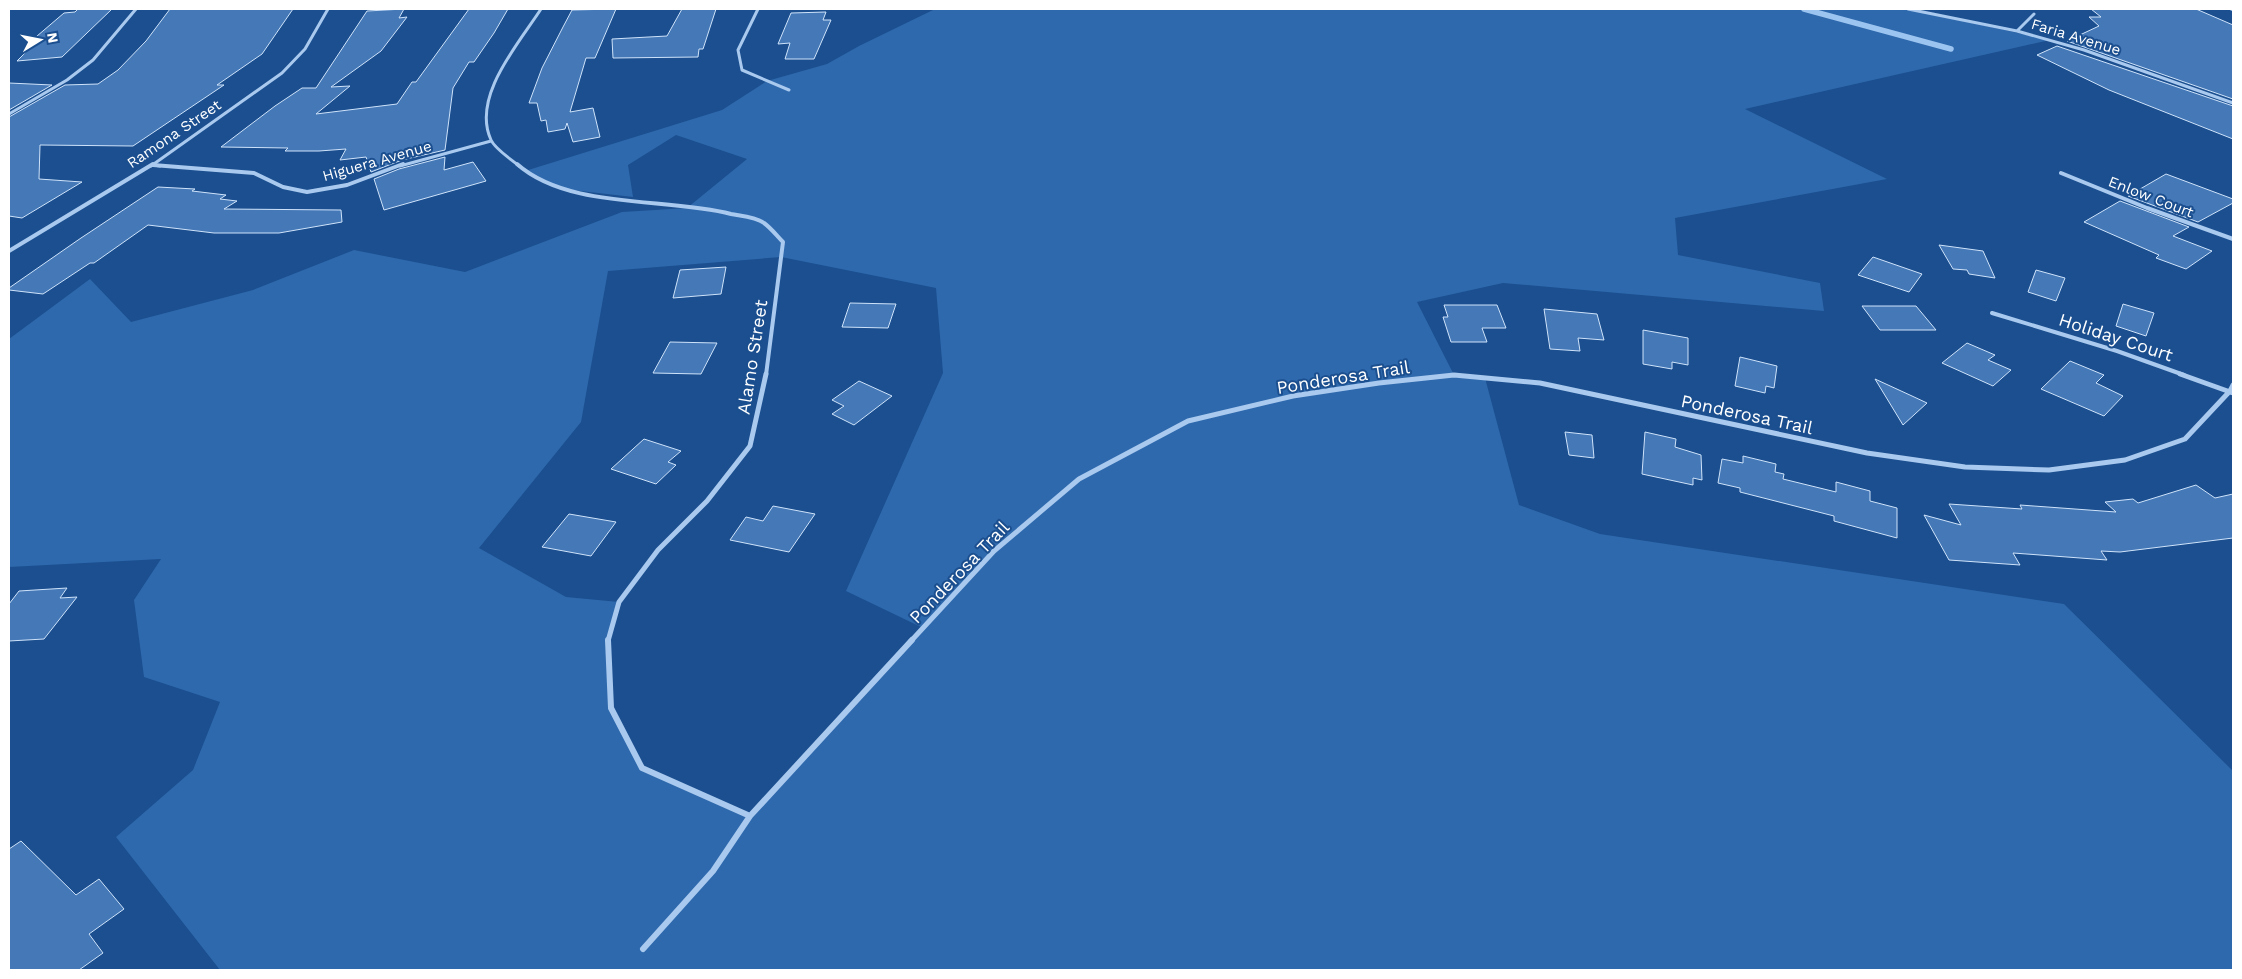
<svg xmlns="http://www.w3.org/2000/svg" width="2242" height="979" font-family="'Work Sans',sans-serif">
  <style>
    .green { fill: #2e69ad; fill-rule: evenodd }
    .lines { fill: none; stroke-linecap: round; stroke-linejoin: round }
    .stream { stroke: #9cc4f0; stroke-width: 5.5 }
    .building { fill: #4478b7; stroke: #cfe3fa }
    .street-far3 { stroke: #a9c9ee; stroke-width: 3 }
    .street-far2 { stroke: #a9c9ee; stroke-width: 4 }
    .street-far1 { stroke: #a9c9ee; stroke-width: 5 }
    .street { stroke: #a9c9ee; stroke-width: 6 }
    .labels { text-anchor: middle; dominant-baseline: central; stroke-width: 4; stroke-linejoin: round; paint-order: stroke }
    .far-street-label { font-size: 15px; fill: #fff; stroke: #1b4f8f }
    .street-label { font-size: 18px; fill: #fff; stroke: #1b4f8f }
  </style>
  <rect width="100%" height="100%" fill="#1b4f8f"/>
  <!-- green -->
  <path class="green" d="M 935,9 L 1908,9 L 2050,40 L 1745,109 L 1887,179 L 1675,218 L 1678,255 L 1820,283 L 1824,311 L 1503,283 L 1417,302 L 1454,375 L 1485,378 L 1519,505 L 1600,534 L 2064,604 L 2233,771 L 2233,970 L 220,970 L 116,837 L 193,770 L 220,702 L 144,677 L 134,600 L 161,559 L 9,567 L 9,339 L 90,279 L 131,322 L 253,290 L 354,250 L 465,272 L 622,212 L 687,208 L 747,159 L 676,135 L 628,165 L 633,197 L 563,189 L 525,171 L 722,110 L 767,81 L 827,64 L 859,46 ZM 781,257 L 936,288 L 943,373 L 846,591 L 923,628 L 750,815 L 641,768 L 611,708 L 607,645 L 619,602 L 566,597 L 479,548 L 581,422 L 608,271 Z"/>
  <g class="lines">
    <!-- stream -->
    <path class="stream" d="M 1804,9 L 1951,49"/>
  </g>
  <!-- building -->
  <path class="building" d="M 78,9 L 112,9 L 62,57 L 17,61 L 36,42 L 30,42 L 64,13 L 75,12 Z
    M 170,9 L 293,9 L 262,54 L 217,85 L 224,85 L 133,146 L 40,145 L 39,179 L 82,182 L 22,218 L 9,216 L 9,117 L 65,85 L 98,84 L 118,70 L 146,41 Z
    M 404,9 L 399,18 L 407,17 L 381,51 L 331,87 L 350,86 L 316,114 L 397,104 L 412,82 L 416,82 L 469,9 L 508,9 L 494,33 L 474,62 L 469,62 L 453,88 L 445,150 L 402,160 L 371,172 L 366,157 L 340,160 L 346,149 L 319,151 L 285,151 L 288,148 L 221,147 L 275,106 L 302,88 L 316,88 L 367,11 Z
    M 616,9 L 595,58 L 586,58 L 570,112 L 593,108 L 600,137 L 573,142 L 567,123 L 565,129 L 548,132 L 546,120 L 541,121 L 537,103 L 529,103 L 542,68 L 563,27 L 572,10 Z
    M 682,9 L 716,9 L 703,49 L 699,49 L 698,57 L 613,58 L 612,39 L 667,36 Z
    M 2091,9 L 2196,9 L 2233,25 L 2233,99 L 2067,41 L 2099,26 L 2089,17 L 2101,17 Z
    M 826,12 L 823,20 L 831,20 L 814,59 L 785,59 L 790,43 L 778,44 L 791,13 Z
    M 2057,46 L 2233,106 L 2233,139 L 2109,90 L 2037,55 Z
    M 9,83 L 52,85 L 9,110 Z
    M 445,157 L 444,170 L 473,162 L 486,181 L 384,210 L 374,179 L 399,169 Z
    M 2166,174 L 2233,199 L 2233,203 L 2198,222 L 2128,196 Z
    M 158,187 L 195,189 L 192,191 L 226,195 L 220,199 L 237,201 L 224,209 L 341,210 L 342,222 L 279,233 L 214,233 L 148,225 L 94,263 L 90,263 L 43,294 L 9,290 L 9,288 L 81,238 Z
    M 2120,201 L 2189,227 L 2173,236 L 2212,251 L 2186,269 L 2156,258 L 2159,255 L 2084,222 Z
    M 1939,245 L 1983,251 L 1995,278 L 1969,274 L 1967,270 L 1953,269 Z
    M 1873,257 L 1922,274 L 1909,292 L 1858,275 Z
    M 726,267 L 721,294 L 673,298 L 680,270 Z
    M 2036,270 L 2065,278 L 2056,301 L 2028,292 Z
    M 850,303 L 896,304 L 888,328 L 842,327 Z
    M 2123,304 L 2154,313 L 2146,336 L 2116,326 Z
    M 1444,305 L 1497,305 L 1506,328 L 1482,328 L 1487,342 L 1451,342 L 1443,317 L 1448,317 Z
    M 1862,306 L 1916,306 L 1936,330 L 1880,330 Z
    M 1544,309 L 1597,314 L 1604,340 L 1578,338 L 1580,351 L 1550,349 Z
    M 1643,330 L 1688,338 L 1688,365 L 1672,362 L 1672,369 L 1643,364 Z
    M 670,342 L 717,343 L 701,374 L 653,373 Z
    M 1967,343 L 1995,355 L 1988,360 L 2011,370 L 1993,386 L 1942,363 Z
    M 1740,357 L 1777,366 L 1774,388 L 1766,386 L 1765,393 L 1735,386 Z
    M 2070,361 L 2104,375 L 2096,383 L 2123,396 L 2104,416 L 2041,389 Z
    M 1875,379 L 1912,396 L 1927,403 L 1903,425 Z
    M 859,381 L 892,396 L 854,425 L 832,414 L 844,406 L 832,400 Z
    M 1565,432 L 1592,435 L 1594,458 L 1569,455 Z
    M 1645,432 L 1676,439 L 1675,447 L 1701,455 L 1702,480 L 1693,478 L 1693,485 L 1642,474 Z
    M 644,439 L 681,451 L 668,462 L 676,465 L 656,484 L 611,469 Z
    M 1743,456 L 1776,464 L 1775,472 L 1784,474 L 1783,479 L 1836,492 L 1836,482 L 1870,491 L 1870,501 L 1897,508 L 1897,538 L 1834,521 L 1834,516 L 1740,492 L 1740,488 L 1718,483 L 1722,459 L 1743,463 Z
    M 2196,485 L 2215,498 L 2233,494 L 2233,538 L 2120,552 L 2101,551 L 2107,560 L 2013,553 L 2020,565 L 1949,560 L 1924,515 L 1961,525 L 1949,504 L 2022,509 L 2020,505 L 2116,512 L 2105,502 L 2133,499 L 2138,503 Z
    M 773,506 L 815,514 L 789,552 L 730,540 L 746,517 L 763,521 Z
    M 569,514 L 616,522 L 591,556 L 542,547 Z
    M 67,588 L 60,598 L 77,597 L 44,639 L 9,641 L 9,604 L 19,591 Z
    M 21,841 L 76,895 L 99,879 L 124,909 L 89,934 L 103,953 L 79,970 L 9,970 L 9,849 Z"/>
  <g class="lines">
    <!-- street-far3 -->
    <path class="street-far3" d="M 758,9 L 738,50 L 742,70 L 789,90
      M 1908,9 L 2017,31 L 2084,50 L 2233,103
      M 2231,9 L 2233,10
      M 2017,31 L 2034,14
      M 9,114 L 67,80 L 93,60 L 136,9
      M 153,165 L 160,166
      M 151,166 L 282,73 L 305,49 L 328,9
      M 400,166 L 491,141
      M 519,166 C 511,159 495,149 491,140 C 471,97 519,43 541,9"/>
    <!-- street-far2 -->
    <path class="street-far2" d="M 517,164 C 569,210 667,197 731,214 C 741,216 756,217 764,223 C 771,228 777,236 783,242 L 766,375
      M 153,165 L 254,173 L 283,187 L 307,192 L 347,185 L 403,164
      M 2061,173 L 2147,208 L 2233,239
      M 9,251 L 153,164
      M 1992,313 L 2117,351 L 2184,375
      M 1453,375 L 1456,375"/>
    <!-- street-far1 -->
    <path class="street-far1" d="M 2180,374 L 2233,393
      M 608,641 L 619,602 L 658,550 L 707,501 L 750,446 L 766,374
      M 911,641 L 994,551 L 1079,479 L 1188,421 L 1293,396 L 1379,383 L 1454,375 L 1540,383 L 1867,453 L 1965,467 L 2049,470 L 2125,460 L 2185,439 L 2230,391 L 2233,385"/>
    <!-- street -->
    <path class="street" d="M 608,640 L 611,708 L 642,768 L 750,816
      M 643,949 L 713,871 L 750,816 L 912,640"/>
  </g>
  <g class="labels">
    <!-- far-street labels -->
    <g class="far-street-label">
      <text transform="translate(2076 37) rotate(17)">Faria Avenue</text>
      <text transform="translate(174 134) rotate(-34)">Ramona Street</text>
      <text transform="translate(377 161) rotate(-16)">Higuera Avenue</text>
      <text transform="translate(2151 197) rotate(21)">Enlow Court</text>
    </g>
    <!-- street labels -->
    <g class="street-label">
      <text transform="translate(2116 337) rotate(18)">Holiday Court</text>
      <text transform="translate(752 357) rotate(-81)">Alamo Street</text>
      <text transform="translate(1343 377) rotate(-9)">Ponderosa Trail</text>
      <text transform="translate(1747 414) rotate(12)">Ponderosa Trail</text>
      <text transform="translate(959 572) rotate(-46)">Ponderosa Trail</text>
    </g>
  </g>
  <!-- border -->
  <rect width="2242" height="979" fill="none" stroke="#ffffff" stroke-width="20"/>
  <!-- north arrow -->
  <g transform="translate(40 40) rotate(80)" stroke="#1b4f8f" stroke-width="4" paint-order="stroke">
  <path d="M0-4L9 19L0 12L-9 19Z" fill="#ffffff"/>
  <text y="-8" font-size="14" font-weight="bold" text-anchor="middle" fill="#ffffff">N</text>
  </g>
</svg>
